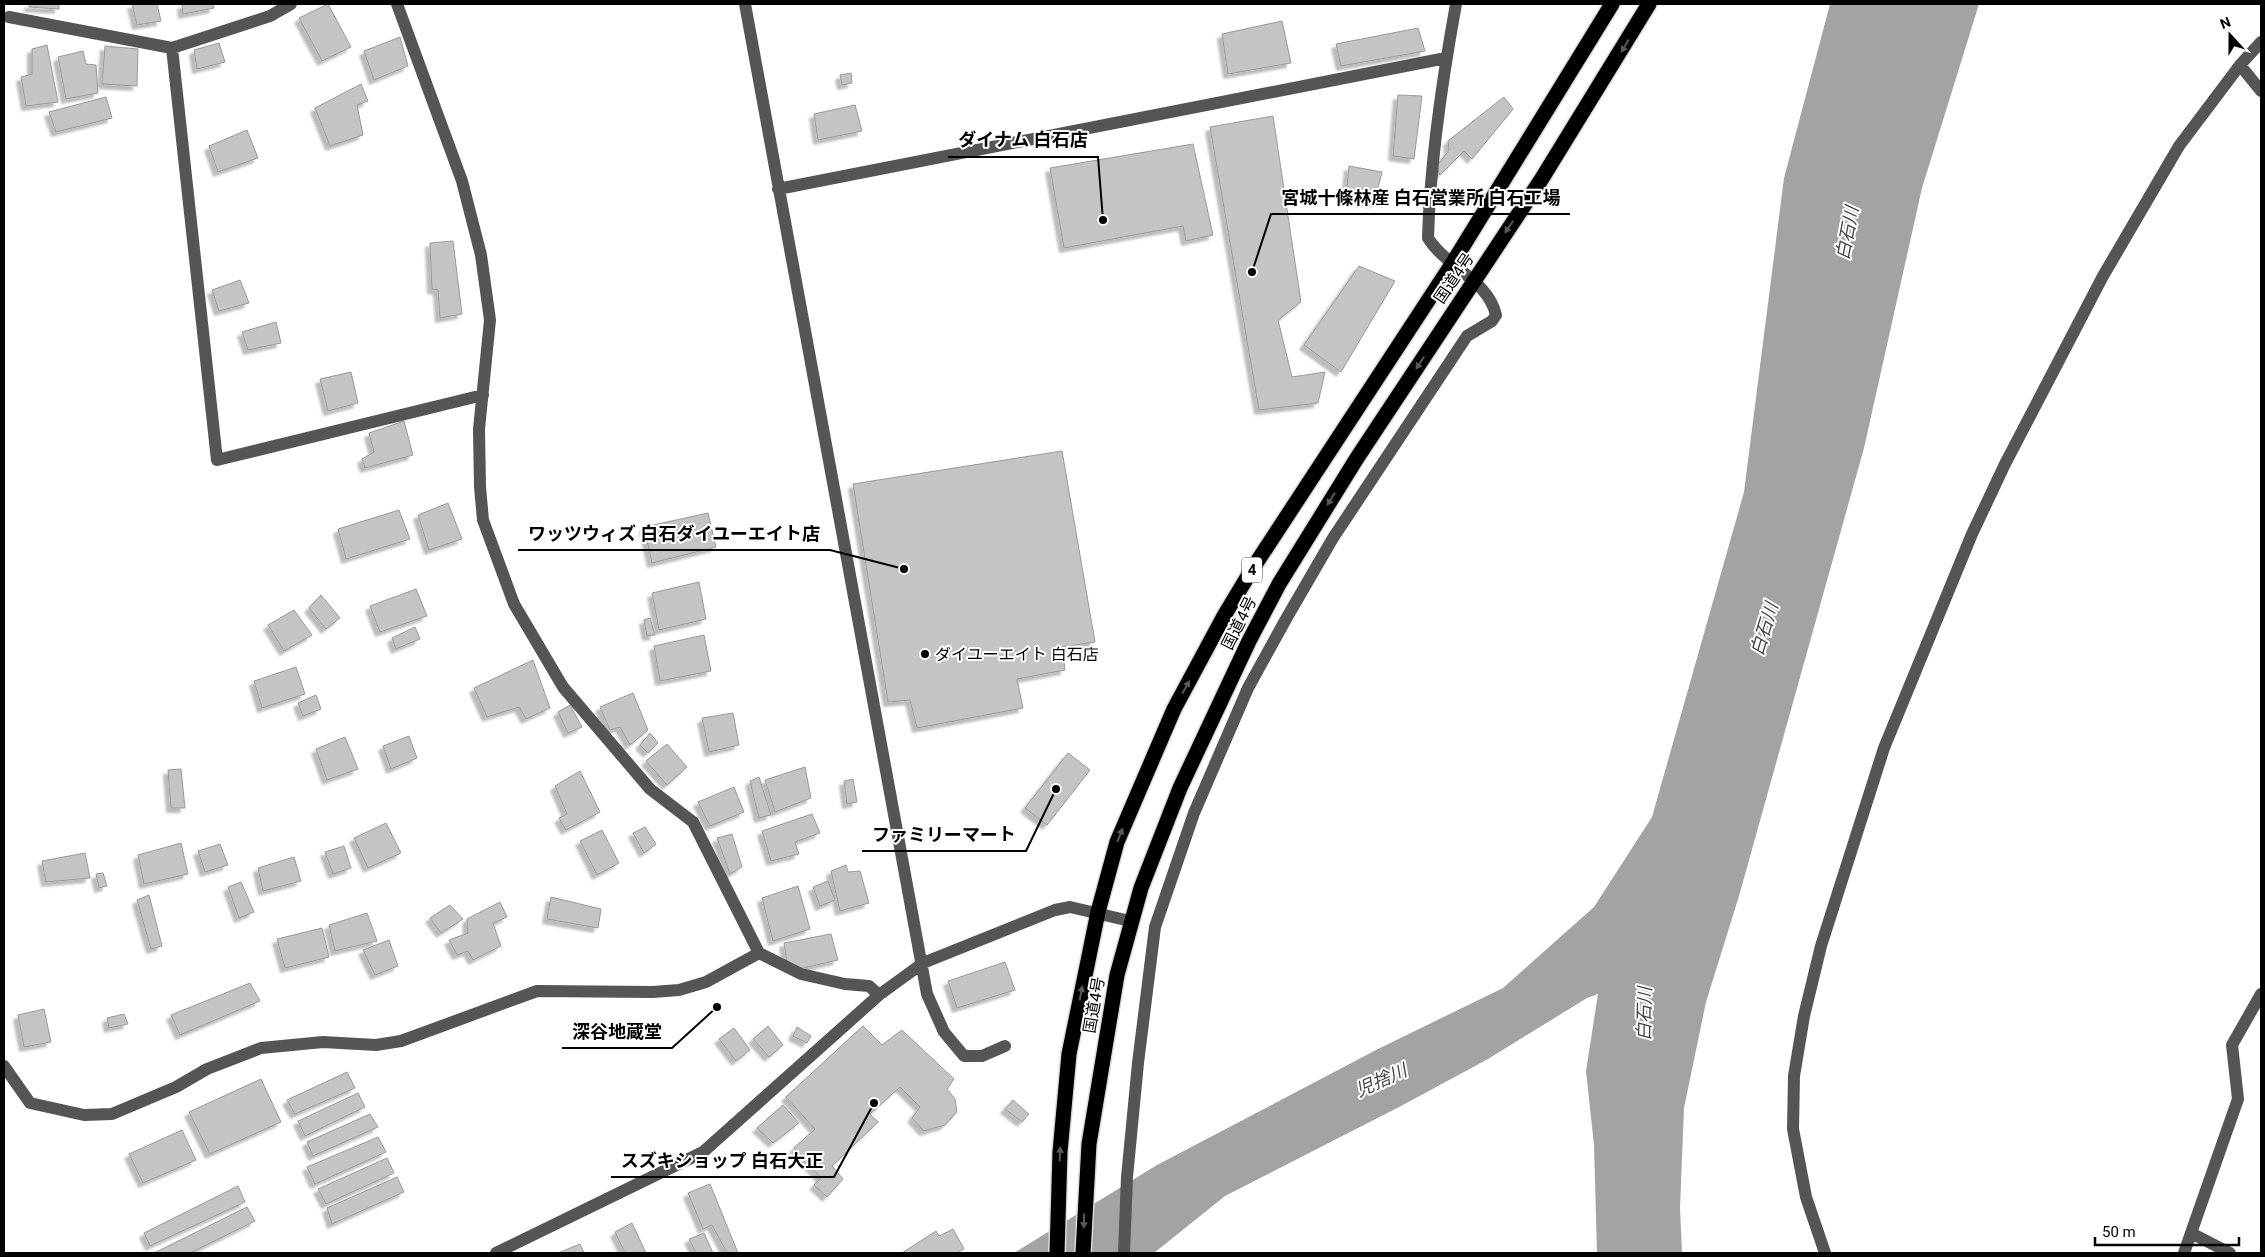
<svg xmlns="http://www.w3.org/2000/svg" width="2265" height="1257" font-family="Roboto,'Noto Sans JP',sans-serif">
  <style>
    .water { fill: #a3a3a3 }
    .building { fill: #c4c4c4; stroke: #999; filter: url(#shadow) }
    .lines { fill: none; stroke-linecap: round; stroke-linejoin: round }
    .highway-casing { stroke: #dbdbdb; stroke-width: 18 }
    .minor { stroke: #555; stroke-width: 12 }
    .highway { stroke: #000; stroke-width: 15 }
    .oneway { fill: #595959 }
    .poi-dot { fill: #000; stroke: #fff; stroke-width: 2 }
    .labels { text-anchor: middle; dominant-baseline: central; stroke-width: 4; stroke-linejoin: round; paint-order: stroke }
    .shield { fill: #fff; stroke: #4c4c4c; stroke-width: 1 }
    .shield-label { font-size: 15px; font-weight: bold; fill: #000 }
    .street-label { font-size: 16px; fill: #000; stroke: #fff }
    .poi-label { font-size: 16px; fill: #000; stroke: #fff; text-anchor: start }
    .water-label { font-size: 18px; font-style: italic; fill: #444; stroke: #fff }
    .leader { fill: none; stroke: #000; stroke-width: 2 }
    .callout-dot { fill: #000; stroke: #fff; stroke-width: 2 }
    .callout-label { font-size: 18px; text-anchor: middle; font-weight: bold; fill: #000; stroke: #fff; stroke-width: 4; stroke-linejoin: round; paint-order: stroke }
  </style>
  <defs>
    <filter id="shadow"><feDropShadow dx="-4.5" dy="4.5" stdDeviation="1" flood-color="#0004"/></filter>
  </defs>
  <rect width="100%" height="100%" fill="#fff"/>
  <!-- water -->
  <path class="water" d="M 1830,4 L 1979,4 L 1922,188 L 1864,448 L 1739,896 L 1706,1002 L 1684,1108 L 1680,1208 L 1682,1253 L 1597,1253 L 1594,1145 L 1586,1071 L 1598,994 L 1587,998 L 1488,1059 L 1401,1106 L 1225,1196 L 1154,1253 L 1014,1253 L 1157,1165 L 1378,1049 L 1503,988 L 1594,907 L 1652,817 L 1744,492 L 1784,178 Z"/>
  <!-- building -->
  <path class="building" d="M 29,4 L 59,4 L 59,9 L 29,7 Z
    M 132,4 L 157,4 L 161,21 L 137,25 Z
    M 182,4 L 213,4 L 214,8 L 183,14 Z
    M 328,4 L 351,47 L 322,61 L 299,18 Z
    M 1282,21 L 1291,63 L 1228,74 L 1222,34 Z
    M 1418,28 L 1425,51 L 1341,66 L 1336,44 Z
    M 400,37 L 408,66 L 374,80 L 364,51 Z
    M 219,43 L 225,62 L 197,69 L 194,50 Z
    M 47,45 L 58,102 L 26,106 L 21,77 L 32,74 L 32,49 Z
    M 105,46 L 138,49 L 137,86 L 102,84 Z
    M 83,51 L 86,64 L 96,65 L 98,93 L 66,99 L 58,57 Z
    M 851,73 L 852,83 L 842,85 L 840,75 Z
    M 361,84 L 368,101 L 357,105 L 363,135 L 330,146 L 315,108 Z
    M 1398,95 L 1422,96 L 1414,159 L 1393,156 Z
    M 106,97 L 112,118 L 56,132 L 49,112 Z
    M 1504,97 L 1513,109 L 1472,159 L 1464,151 L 1440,175 L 1436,167 L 1449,150 L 1448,141 Z
    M 855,105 L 862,131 L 818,140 L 814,114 Z
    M 1273,116 L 1301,302 L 1278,320 L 1292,377 L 1325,372 L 1318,403 L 1259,410 L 1210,127 Z
    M 247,130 L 258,158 L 218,172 L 209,146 Z
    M 1193,144 L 1213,235 L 1186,241 L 1183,226 L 1064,248 L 1050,168 Z
    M 1349,166 L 1382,172 L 1374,203 L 1346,196 Z
    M 453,241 L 462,314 L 440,318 L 438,290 L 432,289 L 430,243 Z
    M 1359,266 L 1395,281 L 1341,372 L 1304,345 Z
    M 240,280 L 249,303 L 219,311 L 212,290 Z
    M 276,322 L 281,343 L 248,350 L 242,332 Z
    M 351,372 L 358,403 L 328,411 L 320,379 Z
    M 404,421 L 413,455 L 365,468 L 362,459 L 374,452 L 369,433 Z
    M 1062,451 L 1095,642 L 1062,647 L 1065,670 L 1017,679 L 1023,708 L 917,728 L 910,700 L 888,702 L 853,484 Z
    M 448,503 L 462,539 L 429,550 L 418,515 Z
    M 399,510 L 410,539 L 346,559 L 338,529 Z
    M 708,513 L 716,547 L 652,563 L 644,527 Z
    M 699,582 L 706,619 L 659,630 L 652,593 Z
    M 416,589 L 427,616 L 380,632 L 370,606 Z
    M 321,595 L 340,618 L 326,629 L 309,608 Z
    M 294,610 L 312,635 L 284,651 L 268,625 Z
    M 650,618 L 655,635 L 647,636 L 644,620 Z
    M 415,627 L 420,639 L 396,649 L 392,638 Z
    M 704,635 L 711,671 L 660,681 L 654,646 Z
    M 533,660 L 550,708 L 526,719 L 519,707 L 487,717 L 474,688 Z
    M 296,667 L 305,694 L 262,708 L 254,681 Z
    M 633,693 L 648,730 L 630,745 L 620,727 L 610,730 L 600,707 Z
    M 316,695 L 321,709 L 303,716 L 298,703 Z
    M 570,705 L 582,727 L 568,733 L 558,712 Z
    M 733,713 L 739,745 L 709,752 L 702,718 Z
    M 650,733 L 658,743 L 648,753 L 640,745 Z
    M 409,736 L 417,758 L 391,769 L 383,746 Z
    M 345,737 L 358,769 L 327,780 L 316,749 Z
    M 667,744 L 687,767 L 667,785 L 646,761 Z
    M 1068,753 L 1090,770 L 1047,825 L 1025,808 Z
    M 805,767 L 811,798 L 775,812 L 765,780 Z
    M 181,769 L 185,808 L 171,808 L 168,770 Z
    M 580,771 L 600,812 L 566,830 L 559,818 L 567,814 L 555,786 Z
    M 759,777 L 771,815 L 759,818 L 750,781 Z
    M 853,779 L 857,802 L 847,804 L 844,781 Z
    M 734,787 L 744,812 L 710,826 L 698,802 Z
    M 812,814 L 820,833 L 795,842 L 799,854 L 771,861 L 762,831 Z
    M 386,823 L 401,853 L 368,868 L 354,838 Z
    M 645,827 L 656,844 L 644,853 L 633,833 Z
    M 602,830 L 619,863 L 597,875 L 580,841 Z
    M 732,834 L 742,867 L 730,874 L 717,838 Z
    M 181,843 L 188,874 L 144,884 L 138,855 Z
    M 220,844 L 228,865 L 205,872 L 198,851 Z
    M 344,846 L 351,868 L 333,874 L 325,852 Z
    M 85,853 L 90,878 L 46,882 L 42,861 Z
    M 294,857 L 301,881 L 263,891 L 258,868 Z
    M 846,865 L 848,872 L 860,871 L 869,903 L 840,911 L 831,871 Z
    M 103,873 L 107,886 L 99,888 L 96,874 Z
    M 828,881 L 835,900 L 820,906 L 813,887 Z
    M 241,882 L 254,912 L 239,918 L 228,887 Z
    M 798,886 L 810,929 L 773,941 L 762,898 Z
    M 149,895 L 162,946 L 151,949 L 137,900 Z
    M 551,897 L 601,909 L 598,928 L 547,919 Z
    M 500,902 L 507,917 L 493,923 L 501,946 L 473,960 L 468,951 L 457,955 L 449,940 L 468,933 L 467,919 Z
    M 450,905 L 463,919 L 441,933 L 430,918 Z
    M 367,913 L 377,941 L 335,951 L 329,925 Z
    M 322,928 L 329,957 L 285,968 L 277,939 Z
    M 831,934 L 838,960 L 799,969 L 787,962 L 784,943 Z
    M 389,940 L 398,966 L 375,975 L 363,950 Z
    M 1005,962 L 1015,990 L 957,1008 L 948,981 Z
    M 250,983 L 260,1001 L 180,1035 L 171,1015 Z
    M 44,1009 L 51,1042 L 24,1047 L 18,1015 Z
    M 124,1014 L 128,1024 L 109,1028 L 107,1018 Z
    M 768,1026 L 783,1045 L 769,1057 L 753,1039 Z
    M 863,1026 L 882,1045 L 902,1030 L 954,1079 L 947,1089 L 955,1099 L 957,1112 L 945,1125 L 924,1131 L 912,1118 L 920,1107 L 900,1087 L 870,1114 L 878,1122 L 832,1166 L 843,1179 L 827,1197 L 814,1185 L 821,1178 L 794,1148 L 815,1129 L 786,1097 Z
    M 797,1027 L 811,1036 L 807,1043 L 793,1036 Z
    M 734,1028 L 750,1050 L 736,1061 L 719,1039 Z
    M 347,1072 L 355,1088 L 295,1114 L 287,1100 Z
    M 261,1079 L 281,1122 L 210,1154 L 189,1112 Z
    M 358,1093 L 365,1107 L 305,1136 L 298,1121 Z
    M 1013,1100 L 1029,1114 L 1022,1122 L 1005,1109 Z
    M 783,1105 L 799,1123 L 773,1143 L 757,1128 Z
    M 370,1114 L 378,1127 L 313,1156 L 307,1142 Z
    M 182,1130 L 196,1160 L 143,1183 L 129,1154 Z
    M 378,1137 L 386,1152 L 315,1184 L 307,1167 Z
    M 387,1158 L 394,1173 L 326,1204 L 318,1189 Z
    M 397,1177 L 404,1192 L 332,1224 L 327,1208 Z
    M 710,1184 L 738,1253 L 727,1253 L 712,1225 L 703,1229 L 688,1193 Z
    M 238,1186 L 245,1202 L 150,1246 L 144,1233 Z
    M 247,1207 L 255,1221 L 190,1253 L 154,1253 Z
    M 632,1223 L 646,1253 L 625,1253 L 615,1232 Z
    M 953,1229 L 964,1249 L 956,1253 L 902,1253 L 936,1231 L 939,1236 Z
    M 704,1233 L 713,1253 L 696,1253 L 689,1239 Z
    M 580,1244 L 584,1253 L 558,1253 Z"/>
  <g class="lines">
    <defs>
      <path id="highway" d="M 1057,1253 L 1060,1152 L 1069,1054 L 1098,912 L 1117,842 L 1174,709 L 1224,616 L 1251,571 L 1452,264 L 1612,4
        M 1083,1253 L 1089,1144 L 1117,975 L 1141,888 L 1180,788 L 1249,641 L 1279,584 L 1357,458 L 1541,180 L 1649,4"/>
    </defs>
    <!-- highway casing -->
    <use href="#highway" class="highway-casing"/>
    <!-- minor -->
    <path class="minor" d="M 397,4 L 462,181 L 481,255 L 490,320 L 479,429 L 480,487 L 483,520 L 514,604 L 563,687 L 650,789 L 693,822 L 759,953 L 801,974 L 845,984 L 869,986 L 879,995
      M 745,4 L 927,994 L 944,1032 L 964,1056 L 982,1056 L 1005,1046
      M 9,17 L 172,48 L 270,16 L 291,4
      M 172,48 L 217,460 L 483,395
      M 2240,65 L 2261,91
      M 778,189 L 1446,58
      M 4,1066 L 30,1103 L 84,1115 L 112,1114 L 176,1087 L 207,1069 L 261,1048 L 323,1042 L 376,1045 L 401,1041 L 537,991 L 653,992 L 679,990 L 706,982 L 759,953
      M 2191,1233 L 2230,1253
      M 496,1253 L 703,1152 L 879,995 L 923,963 L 1055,910 L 1070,907 L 1130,921
      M 1124,1253 L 1127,1177 L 1138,1063 L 1155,927 L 1194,813 L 1248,688 L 1286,619 L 1333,538 L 1467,336 L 1492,321 L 1496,315 C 1488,280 1446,267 1428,238 C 1430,160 1442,81 1456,4
      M 1825,1253 L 1806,1197 L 1793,1129 L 1794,1076 L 1804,1016 L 1821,946 L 1884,748 L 1972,534 L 2005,464 L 2103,276 L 2179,146 L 2240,65 L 2261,42
      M 2184,1253 L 2238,1099 L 2232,1045 L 2261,994"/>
    <!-- highway -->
    <use href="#highway" class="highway"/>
  </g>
  <!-- one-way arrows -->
  <defs><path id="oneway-solid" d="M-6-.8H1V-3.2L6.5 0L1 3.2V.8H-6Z" transform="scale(1.25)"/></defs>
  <g class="oneway">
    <use href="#oneway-solid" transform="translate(1625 46) rotate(121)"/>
    <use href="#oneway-solid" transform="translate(1509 227) rotate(124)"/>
    <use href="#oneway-solid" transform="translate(1420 363) rotate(123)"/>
    <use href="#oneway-solid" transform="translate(1331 499) rotate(122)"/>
    <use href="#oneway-solid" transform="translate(1186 687) rotate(-61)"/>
    <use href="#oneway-solid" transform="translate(1120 835) rotate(-68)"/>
    <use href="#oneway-solid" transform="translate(1081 993) rotate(-79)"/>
    <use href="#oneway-solid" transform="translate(1060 1154) rotate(-87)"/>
    <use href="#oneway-solid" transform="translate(1084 1221) rotate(92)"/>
  </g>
  <!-- markers -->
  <circle class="poi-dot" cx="925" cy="654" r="5"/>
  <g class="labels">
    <!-- shield labels -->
    <rect class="shield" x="1242" y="557.5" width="20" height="25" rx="4"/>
    <g class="shield-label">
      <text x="1252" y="570">4</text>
    </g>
    <!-- street labels -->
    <g class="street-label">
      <text transform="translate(1454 278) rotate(-56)">国道4号</text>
      <text transform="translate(1239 623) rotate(-63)">国道4号</text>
      <text transform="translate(1094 1005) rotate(-80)">国道4号</text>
    </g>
    <!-- poi labels -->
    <g class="poi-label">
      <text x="935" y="654">ダイユーエイト 白石店</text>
    </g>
    <!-- water labels -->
    <g class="water-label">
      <text transform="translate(1847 233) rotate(-79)">白石川</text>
      <text transform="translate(1764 629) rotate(-73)">白石川</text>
      <text transform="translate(1644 1014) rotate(-89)">白石川</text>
      <text transform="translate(1381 1080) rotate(-24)">児捨川</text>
    </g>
  </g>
  <!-- callouts -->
  <path class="leader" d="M1103 220L1098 157H948M1252 272L1271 214H1570M904 569L830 550H518M1056 789L1026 851H862M717 1007L672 1048H562M874 1103L834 1177H611"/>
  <g class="callout-dot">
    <circle cx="1103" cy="220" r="5"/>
    <circle cx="1252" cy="272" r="5"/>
    <circle cx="904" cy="569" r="5"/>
    <circle cx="1056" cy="789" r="5"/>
    <circle cx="717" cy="1007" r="5"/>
    <circle cx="874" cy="1103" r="5"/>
  </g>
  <g class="callout-label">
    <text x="1023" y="146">ダイナム 白石店</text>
    <text x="1421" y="204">宮城十條林産 白石営業所 白石工場</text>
    <text x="674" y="540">ワッツウィズ 白石ダイユーエイト店</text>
    <text x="944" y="841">ファミリーマート</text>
    <text x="617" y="1038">深谷地蔵堂</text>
    <text x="722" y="1167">スズキショップ 白石大正</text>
  </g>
  <!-- border -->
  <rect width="2265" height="1257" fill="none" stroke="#000000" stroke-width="10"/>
  <!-- north arrow -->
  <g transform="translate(2230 35) rotate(339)" stroke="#ffffff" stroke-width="4" paint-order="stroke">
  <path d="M0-4L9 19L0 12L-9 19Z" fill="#000000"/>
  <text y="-8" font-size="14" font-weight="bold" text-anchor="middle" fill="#000000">N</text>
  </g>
  <!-- scale -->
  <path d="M2095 1237v8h144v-8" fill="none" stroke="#000000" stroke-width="2.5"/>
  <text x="2102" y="1237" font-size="15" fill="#000000" stroke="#ffffff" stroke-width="4" paint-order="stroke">50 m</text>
</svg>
